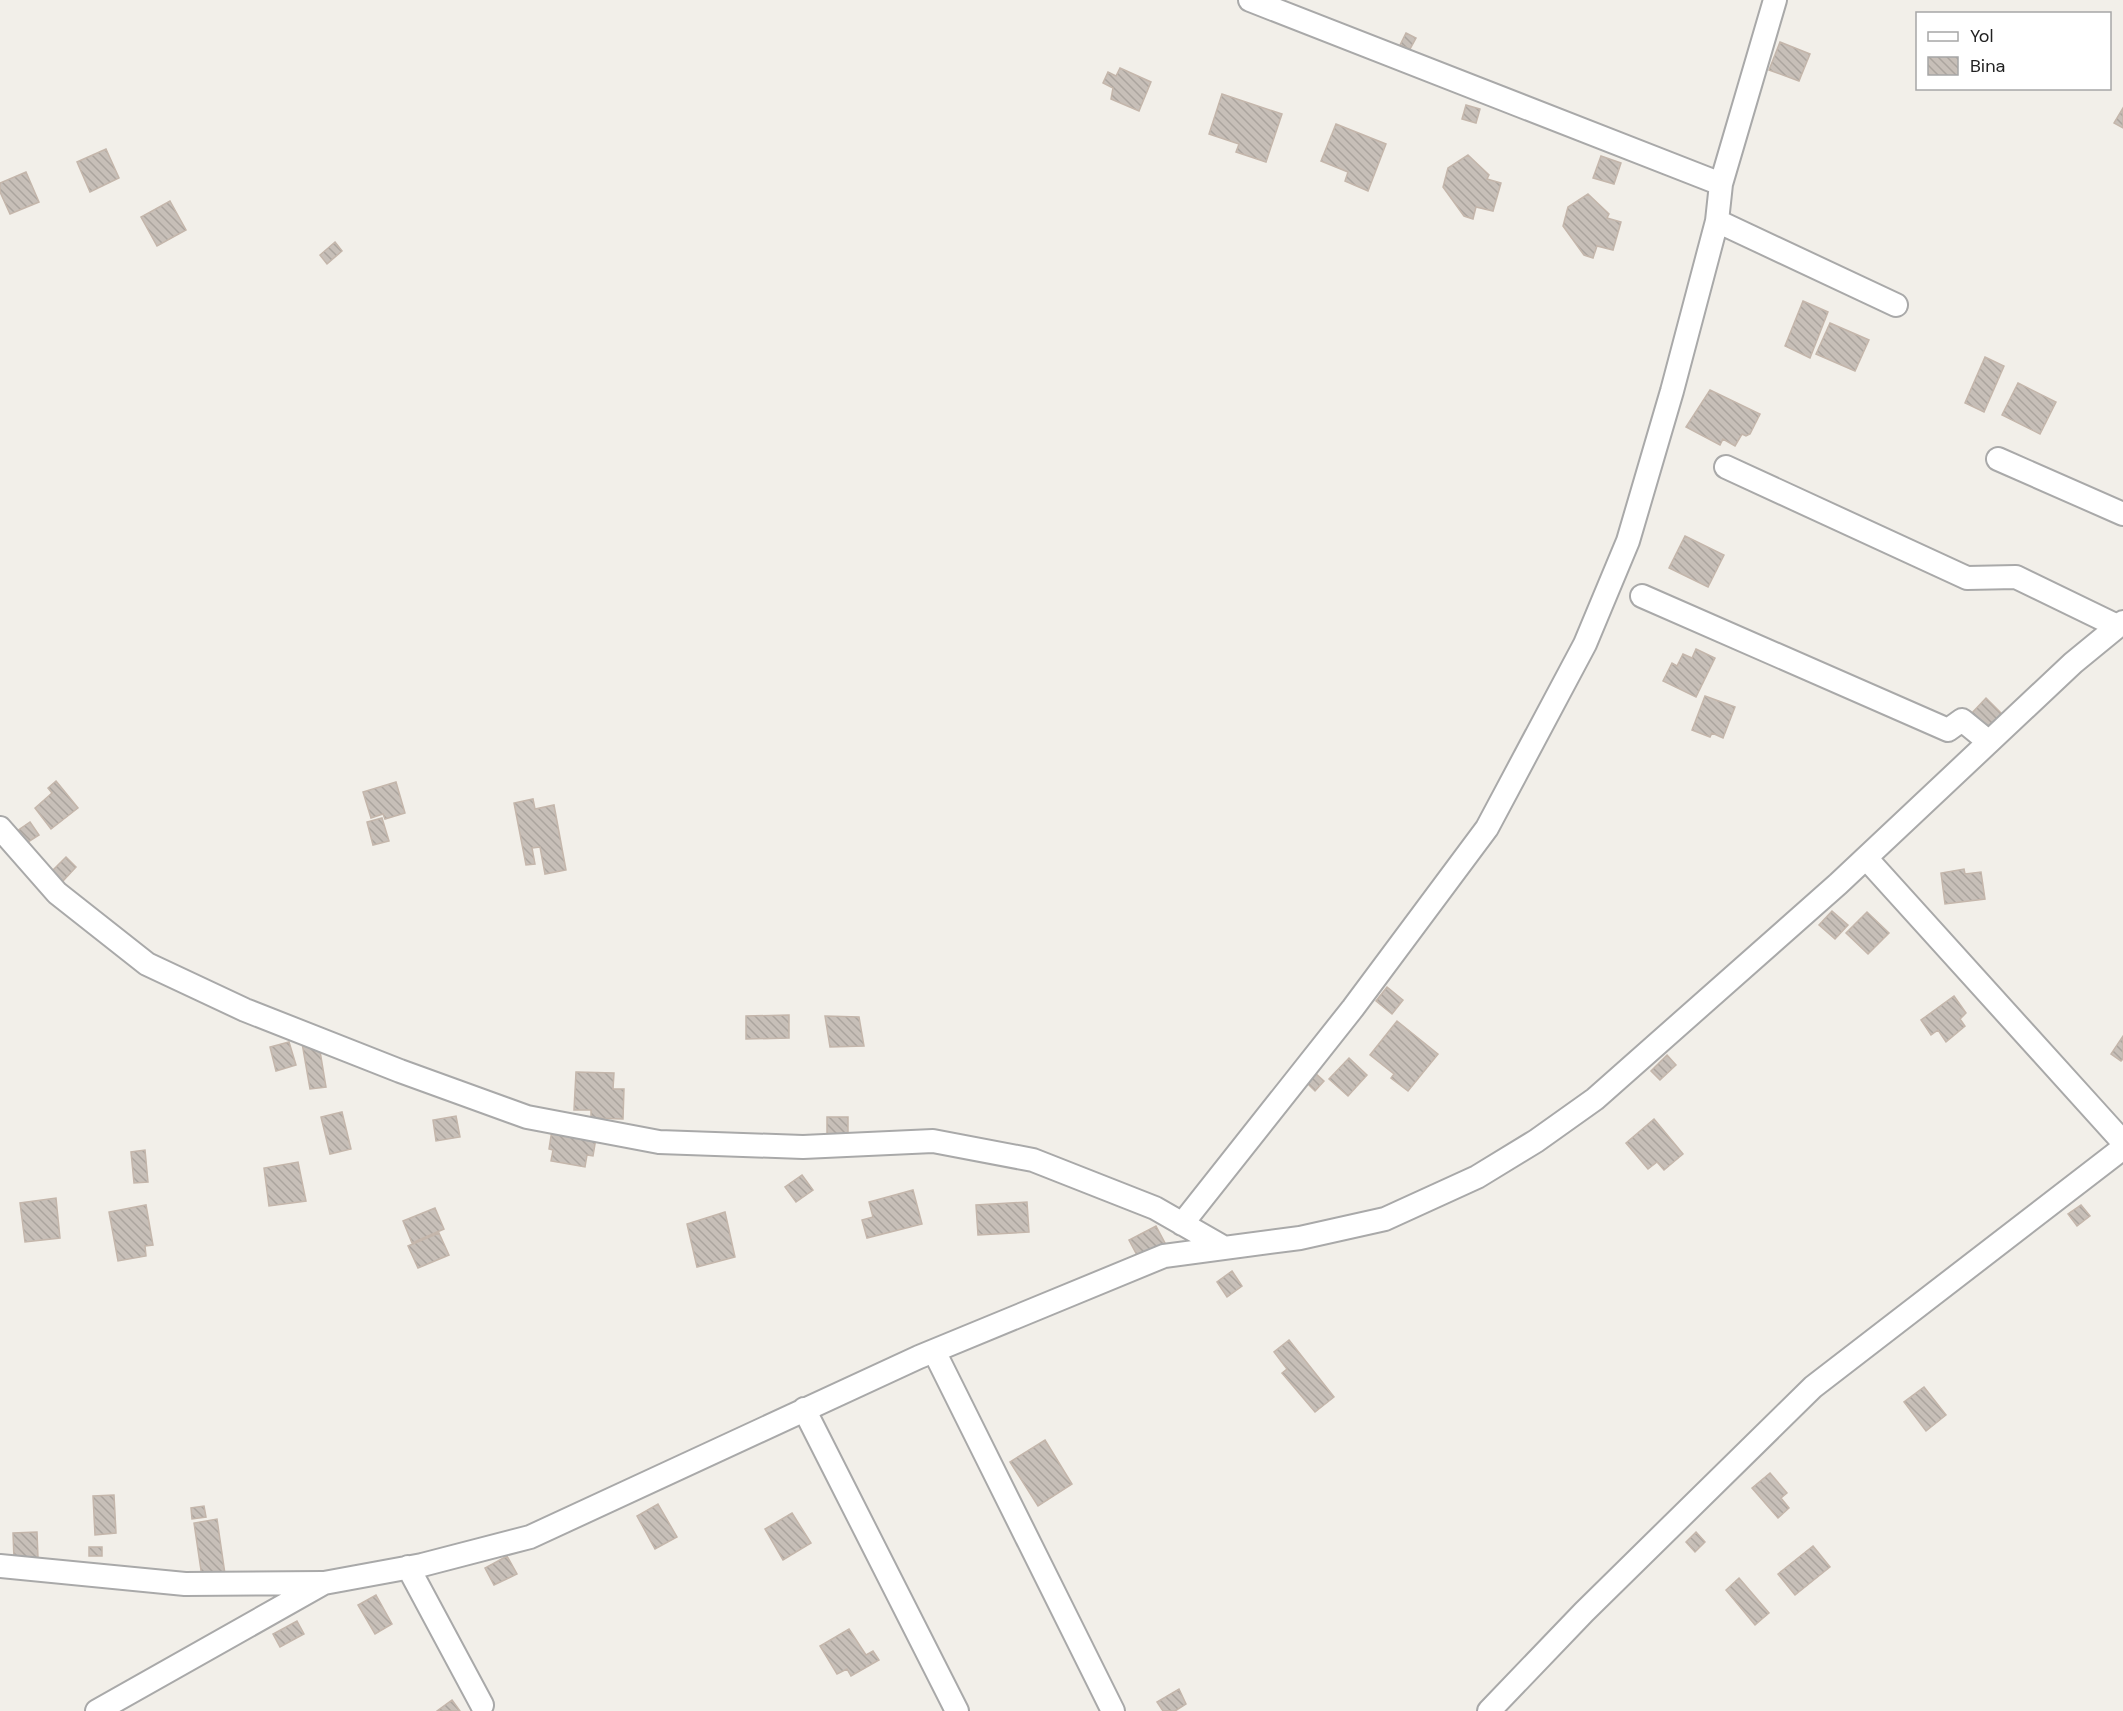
<svg xmlns="http://www.w3.org/2000/svg" width="2123" height="1711" font-family="'DM Sans',sans-serif">
  <style>
    .building { fill: url(#building-back-hatch); stroke: #c4b6ab; stroke-width: 1.5 }
    .lines { fill: none; stroke-linecap: round; stroke-linejoin: round }
    .minor-casing { stroke: #a9a9a9; stroke-width: 26 }
    .minor { stroke: #fff; stroke-width: 22 }
  </style>
  <defs>
    <pattern id="building-back-hatch" width="6" height="6" patternUnits="userSpaceOnUse" patternTransform="scale(1.5)"><rect width="6" height="6" fill="#c7bfb8"/><path d="M-1 5l2 2M0 0l6 6M5-1l2 2" fill="none" stroke="#aba49e"/></pattern>
  </defs>
  <rect width="100%" height="100%" fill="#f2efe9"/>
  <!-- building -->
  <path class="building" d="M 1406,33 L 1416,38 L 1410,49 L 1400,45 Z
    M 1780,42 L 1810,54 L 1799,81 L 1769,70 Z
    M 1120,68 L 1151,82 L 1139,111 L 1111,99 L 1113,88 L 1103,83 L 1108,72 L 1116,76 Z
    M 1222,94 L 1282,114 L 1266,162 L 1236,152 L 1239,144 L 1209,134 Z
    M 1466,105 L 1480,109 L 1476,123 L 1462,119 Z
    M 2123,108 L 2123,128 L 2114,123 Z
    M 1336,124 L 1386,144 L 1368,191 L 1345,181 L 1348,172 L 1321,161 Z
    M 106,149 L 119,178 L 90,192 L 77,162 Z
    M 1468,155 L 1489,175 L 1487,179 L 1501,183 L 1493,211 L 1476,207 L 1473,219 L 1464,216 L 1443,187 L 1448,168 Z
    M 1601,156 L 1621,163 L 1614,184 L 1593,178 Z
    M 26,172 L 39,202 L 10,214 L 0,192 L 0,183 Z
    M 1588,194 L 1609,214 L 1607,218 L 1621,222 L 1613,250 L 1597,246 L 1593,258 L 1584,255 L 1563,226 L 1568,207 Z
    M 170,201 L 186,230 L 157,246 L 141,217 Z
    M 335,242 L 342,251 L 327,264 L 320,255 Z
    M 1803,301 L 1828,312 L 1810,358 L 1785,346 Z
    M 1830,323 L 1869,340 L 1855,371 L 1816,354 Z
    M 1985,357 L 2004,366 L 1984,412 L 1965,403 Z
    M 2018,383 L 2056,402 L 2040,434 L 2002,415 Z
    M 1710,390 L 1760,414 L 1750,434 L 1746,436 L 1742,434 L 1735,446 L 1723,439 L 1720,445 L 1686,427 Z
    M 1685,536 L 1724,555 L 1708,587 L 1669,568 Z
    M 1696,649 L 1715,658 L 1696,697 L 1663,681 L 1672,663 L 1677,666 L 1683,654 L 1692,658 Z
    M 1705,696 L 1735,707 L 1723,738 L 1712,733 L 1710,737 L 1692,730 Z
    M 1986,698 L 2003,715 L 1987,732 L 1970,715 Z
    M 56,781 L 78,808 L 51,829 L 35,808 L 52,793 L 48,788 Z
    M 396,782 L 405,813 L 385,819 L 383,814 L 371,818 L 363,792 Z
    M 533,799 L 535,809 L 554,805 L 566,870 L 545,874 L 540,847 L 532,848 L 535,864 L 526,865 L 514,803 Z
    M 382,818 L 389,841 L 373,845 L 367,822 Z
    M 30,822 L 39,835 L 25,844 L 17,831 Z
    M 66,857 L 76,867 L 63,881 L 52,871 Z
    M 1964,869 L 1965,874 L 1981,872 L 1985,899 L 1945,904 L 1941,873 Z
    M 1832,911 L 1848,925 L 1835,939 L 1819,925 Z
    M 1867,912 L 1889,933 L 1868,954 L 1846,933 Z
    M 1387,987 L 1403,1000 L 1392,1014 L 1376,1001 Z
    M 1954,996 L 1966,1013 L 1960,1019 L 1965,1026 L 1946,1042 L 1938,1030 L 1931,1035 L 1921,1020 Z
    M 789,1015 L 789,1038 L 746,1039 L 746,1016 Z
    M 825,1016 L 859,1017 L 864,1046 L 830,1047 Z
    M 1397,1021 L 1438,1054 L 1408,1091 L 1391,1078 L 1394,1074 L 1370,1055 Z
    M 2123,1036 L 2123,1059 L 2121,1061 L 2111,1054 Z
    M 289,1042 L 296,1065 L 276,1071 L 270,1047 Z
    M 302,1043 L 320,1051 L 326,1087 L 310,1089 Z
    M 1667,1055 L 1676,1065 L 1660,1080 L 1651,1071 Z
    M 1349,1058 L 1367,1075 L 1348,1096 L 1329,1079 Z
    M 576,1072 L 614,1073 L 613,1089 L 624,1089 L 623,1119 L 591,1118 L 591,1110 L 574,1110 Z
    M 1314,1072 L 1324,1081 L 1315,1091 L 1305,1081 Z
    M 342,1112 L 351,1149 L 330,1154 L 321,1117 Z
    M 456,1116 L 460,1137 L 436,1141 L 433,1120 Z
    M 827,1117 L 848,1117 L 848,1138 L 827,1138 Z
    M 1654,1119 L 1683,1154 L 1664,1170 L 1657,1162 L 1648,1169 L 1626,1143 Z
    M 552,1130 L 596,1138 L 593,1156 L 587,1155 L 585,1167 L 551,1161 L 553,1150 L 549,1149 Z
    M 145,1150 L 148,1182 L 134,1183 L 131,1152 Z
    M 298,1162 L 306,1201 L 269,1206 L 264,1168 Z
    M 802,1175 L 813,1190 L 796,1202 L 785,1187 Z
    M 913,1190 L 922,1224 L 867,1238 L 862,1220 L 873,1217 L 869,1202 Z
    M 56,1198 L 60,1238 L 25,1242 L 20,1203 Z
    M 1027,1202 L 1029,1232 L 978,1235 L 976,1205 Z
    M 146,1205 L 153,1245 L 145,1246 L 146,1256 L 118,1261 L 109,1212 Z
    M 2081,1205 L 2090,1216 L 2077,1226 L 2068,1214 Z
    M 435,1208 L 444,1229 L 412,1243 L 403,1221 Z
    M 725,1212 L 735,1257 L 697,1267 L 687,1224 Z
    M 1156,1226 L 1165,1243 L 1138,1257 L 1129,1240 Z
    M 439,1233 L 449,1255 L 418,1268 L 408,1246 Z
    M 1232,1271 L 1242,1286 L 1227,1297 L 1217,1282 Z
    M 1289,1340 L 1334,1397 L 1315,1412 L 1282,1373 L 1287,1369 L 1274,1352 Z
    M 1924,1387 L 1946,1415 L 1926,1431 L 1904,1402 Z
    M 1045,1440 L 1072,1484 L 1038,1506 L 1010,1462 Z
    M 1770,1473 L 1787,1493 L 1781,1498 L 1789,1508 L 1778,1518 L 1752,1488 Z
    M 114,1495 L 116,1533 L 95,1535 L 93,1496 Z
    M 658,1504 L 677,1537 L 655,1549 L 637,1516 Z
    M 204,1506 L 206,1517 L 192,1519 L 191,1508 Z
    M 792,1513 L 811,1543 L 783,1560 L 765,1529 Z
    M 217,1519 L 225,1574 L 202,1577 L 194,1523 Z
    M 37,1532 L 38,1558 L 14,1559 L 13,1533 Z
    M 1696,1532 L 1705,1542 L 1695,1552 L 1686,1542 Z
    M 1813,1546 L 1830,1567 L 1795,1595 L 1778,1574 Z
    M 89,1547 L 102,1547 L 102,1556 L 89,1556 Z
    M 507,1556 L 517,1574 L 494,1585 L 485,1568 Z
    M 1739,1578 L 1769,1613 L 1755,1625 L 1726,1590 Z
    M 376,1595 L 392,1624 L 375,1634 L 358,1605 Z
    M 297,1621 L 304,1634 L 280,1647 L 273,1634 Z
    M 849,1629 L 866,1655 L 873,1651 L 879,1660 L 851,1676 L 847,1669 L 837,1674 L 820,1646 Z
    M 1179,1689 L 1186,1704 L 1175,1711 L 1163,1711 L 1157,1702 Z
    M 452,1700 L 460,1711 L 437,1711 Z"/>
  <g class="lines">
    <defs>
      <path id="minor" d="M 1250,0 L 1721,184
        M 1717,221 L 1896,305
        M 1998,459 L 2123,514
        M 1726,467 L 1967,578 L 2016,577 L 2117,626
        M 1642,596 L 1948,730 L 1962,720 L 1989,742
        M 0,828 L 57,893 L 147,964 L 245,1010 L 400,1071 L 527,1117 L 659,1142 L 803,1147 L 933,1141 L 1033,1160 L 1155,1208 L 1223,1247
        M 1866,858 L 2123,1142
        M 1182,1224 L 1353,1008 L 1487,828 L 1585,644 L 1628,541 L 1672,391 L 1717,221 L 1721,184 L 1775,0
        M 934,1351 L 1113,1711
        M 804,1409 L 957,1711
        M 0,1566 L 185,1584 L 323,1583
        M 408,1567 L 482,1705
        M 97,1711 L 324,1583 L 422,1565 L 530,1537 L 919,1357 L 1164,1256 L 1300,1238 L 1385,1219 L 1477,1177 L 1536,1141 L 1595,1099 L 1838,884 L 2073,663 L 2123,622
        M 1489,1711 L 1584,1612 L 1813,1387 L 2123,1148"/>
    </defs>
    <!-- minor casing -->
    <use href="#minor" class="minor-casing"/>
    <!-- minor -->
    <use href="#minor" class="minor"/>
  </g>
  <!-- legend -->
  <rect x="1916" y="12" width="195" height="78" fill="#ffffff" stroke="#a7a7a7" stroke-width="1.5"/>
  <rect x="1928" y="32" width="30" height="9" fill="#ffffff" stroke="#a7a7a7" stroke-width="1.5"/>
  <text x="1970" y="42" font-size="18" fill="#222222">Yol</text>
  <rect x="1928" y="57" width="30" height="18" fill="url(#building-back-hatch)" stroke="#a7a7a7" stroke-width="1.5"/>
  <text x="1970" y="72" font-size="18" fill="#222222">Bina</text>
</svg>
